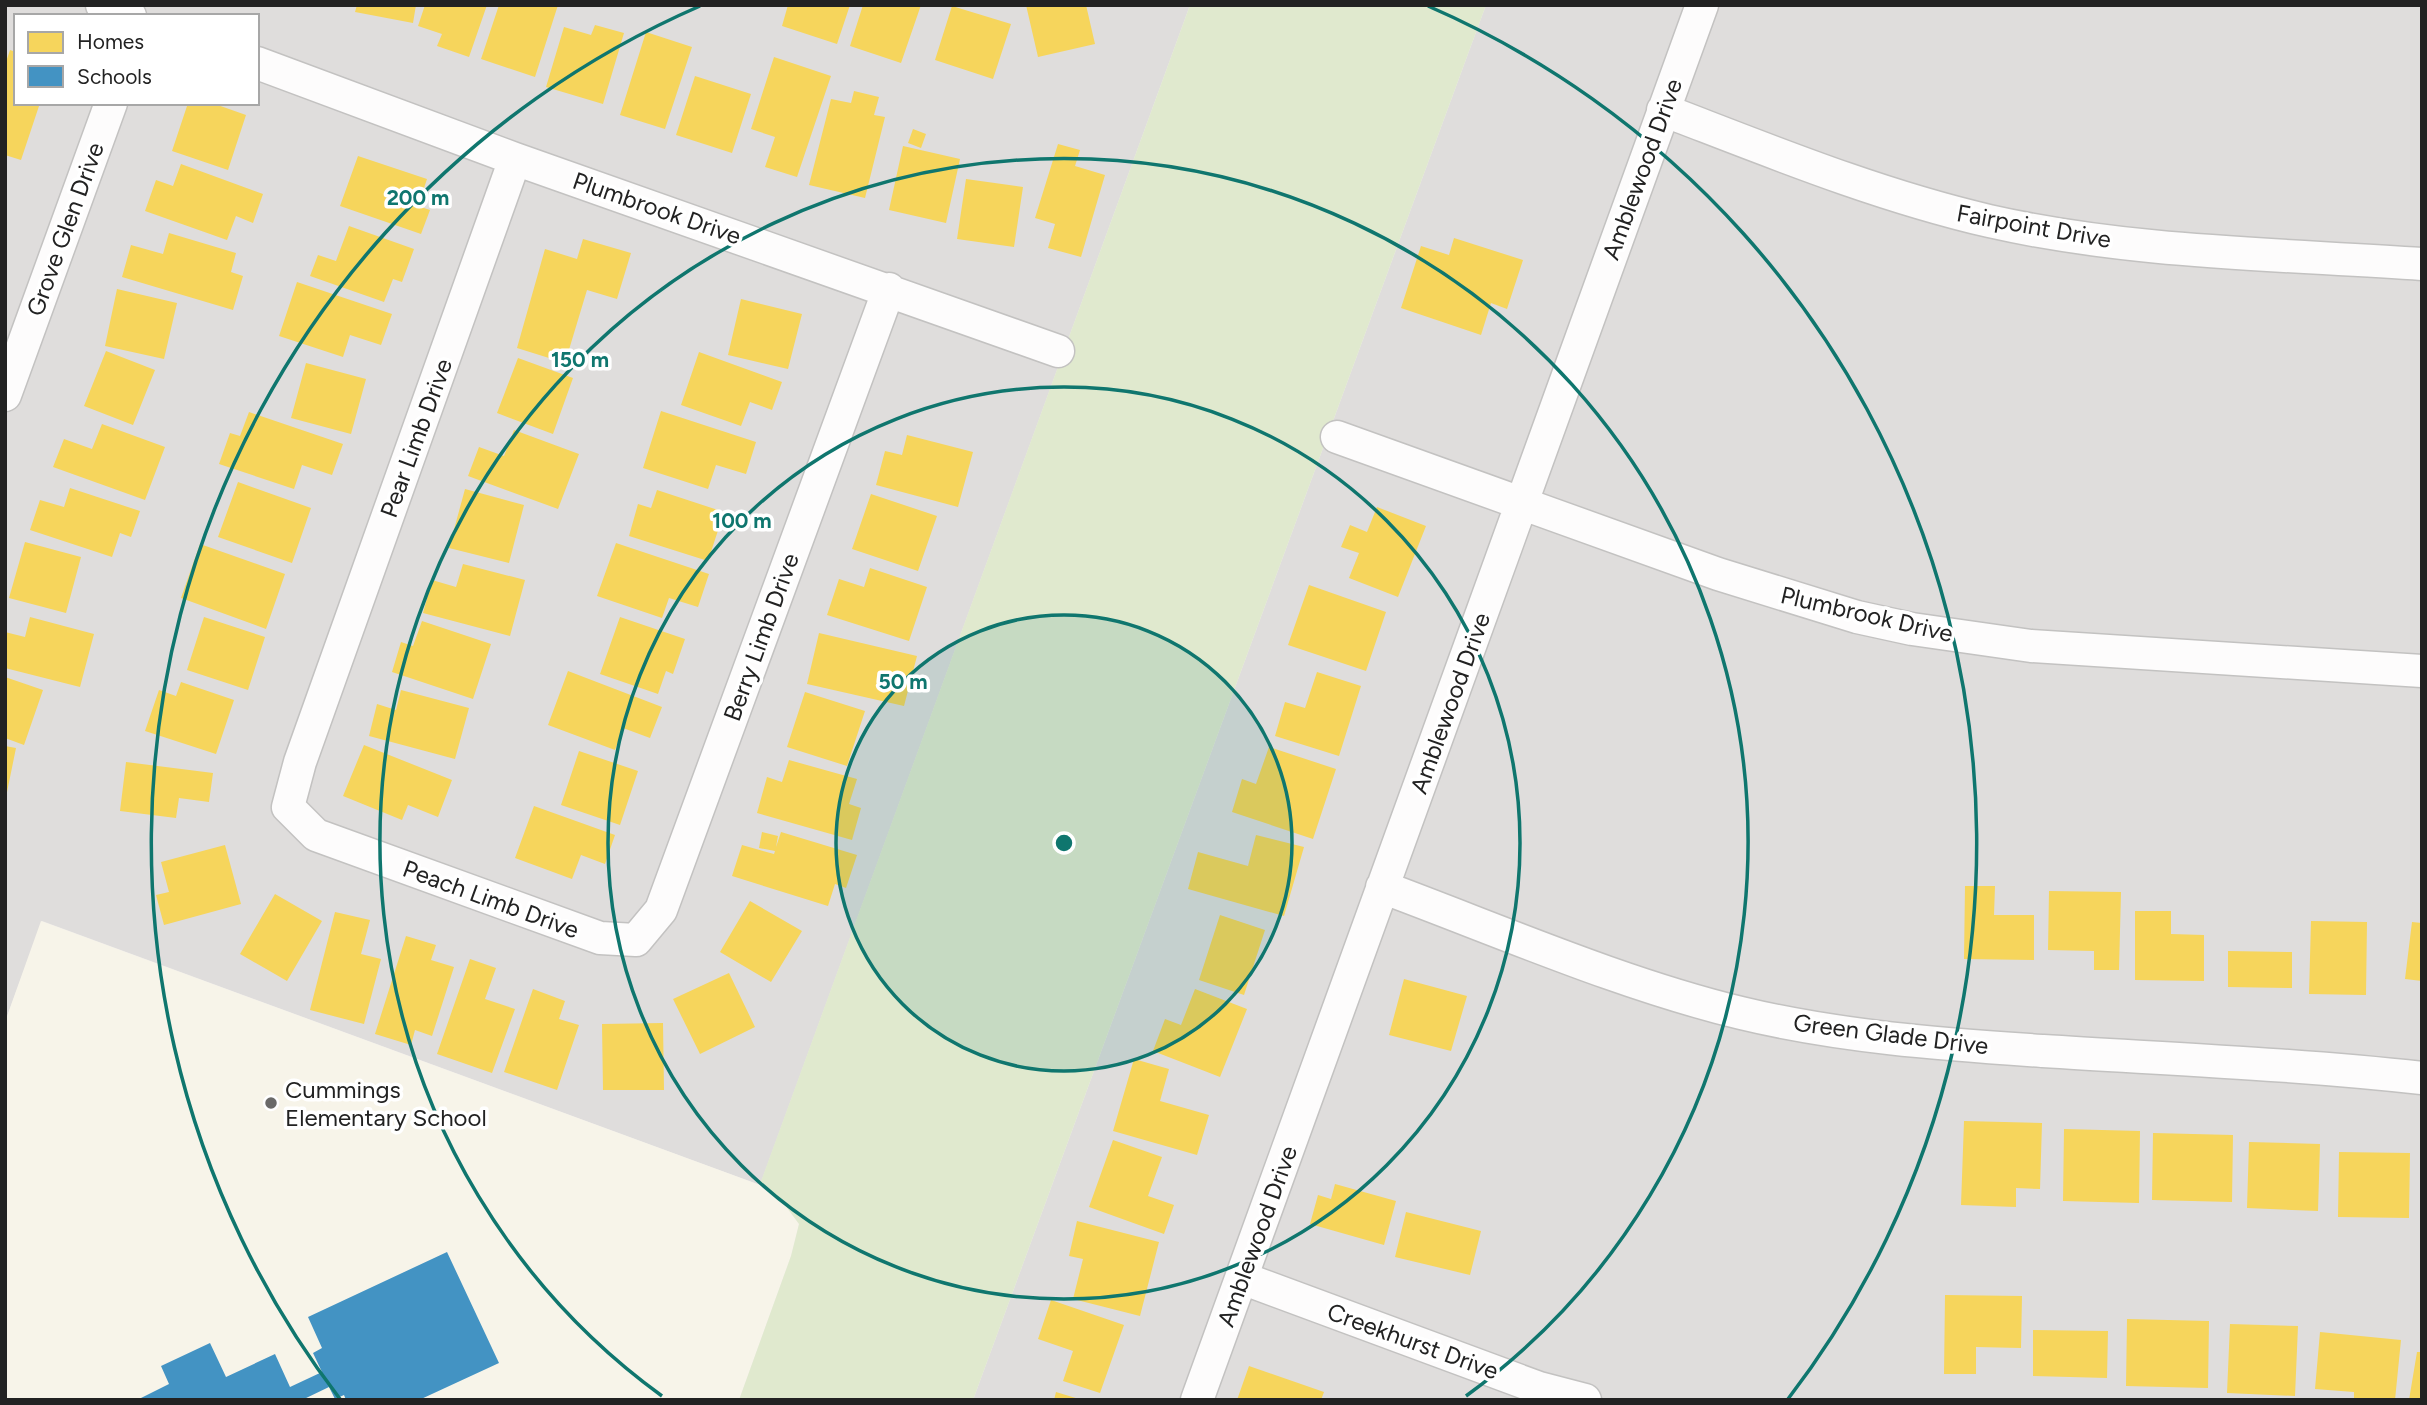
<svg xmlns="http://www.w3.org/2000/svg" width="2427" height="1405" font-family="Figtree,sans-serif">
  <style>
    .residential { fill: #dfdddc; fill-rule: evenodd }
    .education { fill: #f7f4e9 }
    .grass { fill: #e0e9ce }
    .homes { fill: #f6d55c }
    .schools { fill: #4393c3 }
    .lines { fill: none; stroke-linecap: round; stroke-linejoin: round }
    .street-casing { stroke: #c3c2c1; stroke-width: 35 }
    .street { stroke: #fdfcfc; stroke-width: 32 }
    .ring { fill: none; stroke: #0f766e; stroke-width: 3.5 }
    .poi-dot { fill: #6a6968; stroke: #fff; stroke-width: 2.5 }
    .labels { text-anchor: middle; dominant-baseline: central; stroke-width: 7; stroke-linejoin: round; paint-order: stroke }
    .street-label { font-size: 24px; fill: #222; stroke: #fff }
    .poi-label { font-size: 24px; fill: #222; stroke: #fff; text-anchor: start }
    .centre { fill: #0f766e; stroke: #fff; stroke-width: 3.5 }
    .ring-label { font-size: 21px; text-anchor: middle; font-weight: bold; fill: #0f766e; stroke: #fff; stroke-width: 7; stroke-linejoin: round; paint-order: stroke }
  </style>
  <rect width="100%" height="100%" fill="#f0edeb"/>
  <!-- residential -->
  <path class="residential" d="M 5,5 L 1190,5 L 760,1185 L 42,921 L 5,1022 ZM 16,16 L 257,16 L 257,103 L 16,103 Z
    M 1486,5 L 2422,5 L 2422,1400 L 973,1400 Z"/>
  <!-- education -->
  <path class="education" d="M 41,921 L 760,1185 L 785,1205 L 799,1224 L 791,1256 L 739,1400 L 5,1400 L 5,1022 Z"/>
  <!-- grass -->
  <path class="grass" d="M 1190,5 L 1486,5 L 973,1400 L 739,1400 L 791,1256 L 799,1224 L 785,1205 L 760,1184 Z"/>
  <!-- homes -->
  <path class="homes" d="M 357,5 L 416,5 L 413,23 L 355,12 Z
    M 425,5 L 487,5 L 469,57 L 437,46 L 442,34 L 418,26 Z
    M 499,5 L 558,5 L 535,77 L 481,59 Z
    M 788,5 L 850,5 L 837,44 L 782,26 Z
    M 863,5 L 921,5 L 901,63 L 850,46 Z
    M 1026,5 L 1086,5 L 1095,44 L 1038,57 Z
    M 952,6 L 1011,24 L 993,79 L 935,60 Z
    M 595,25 L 624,33 L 603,104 L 546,87 L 564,27 L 591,35 Z
    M 646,32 L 692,47 L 665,129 L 620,115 Z
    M 10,50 L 16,52 L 16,103 L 40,103 L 21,160 L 5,155 L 5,65 Z
    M 774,57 L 831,76 L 797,177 L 765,167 L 775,137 L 751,129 Z
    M 695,76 L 751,94 L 732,153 L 676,135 Z
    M 854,91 L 879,97 L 874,115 L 885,117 L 865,198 L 809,185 L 831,99 L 851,103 Z
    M 188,103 L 212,103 L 246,115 L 228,170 L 172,151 Z
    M 913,129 L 926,134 L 921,148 L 908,143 Z
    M 1058,144 L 1080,150 L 1075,166 L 1105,175 L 1081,257 L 1048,248 L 1055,224 L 1035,218 Z
    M 903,146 L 960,159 L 946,223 L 889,210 Z
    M 358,156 L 427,179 L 418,206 L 430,210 L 421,234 L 340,206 Z
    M 181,164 L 263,194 L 253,223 L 236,216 L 227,240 L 145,211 L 156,180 L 173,186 Z
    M 966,179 L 1023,187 L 1014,247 L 957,239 Z
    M 349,226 L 414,249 L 402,282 L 393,279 L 384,302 L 310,276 L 318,255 L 336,261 Z
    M 169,233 L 236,253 L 231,272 L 243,276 L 233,310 L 122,277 L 131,245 L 163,254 Z
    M 1454,238 L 1523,260 L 1507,309 L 1491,303 L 1481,335 L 1401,308 L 1421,246 L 1449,255 Z
    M 583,239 L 631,253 L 617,299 L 587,290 L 565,363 L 517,348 L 545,249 L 577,259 Z
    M 297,282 L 392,314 L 381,345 L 350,335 L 343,357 L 279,336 Z
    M 117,289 L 177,303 L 164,359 L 105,346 Z
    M 741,299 L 802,314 L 788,369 L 728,355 Z
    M 106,351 L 155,370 L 133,425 L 84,406 Z
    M 699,352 L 782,382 L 772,410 L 750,402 L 741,426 L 681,405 Z
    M 518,358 L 573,378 L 553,434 L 497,413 Z
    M 306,363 L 366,379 L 351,434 L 291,418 Z
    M 661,411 L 756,442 L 746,474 L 716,465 L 708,489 L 643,468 Z
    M 249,412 L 343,444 L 332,475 L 302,465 L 294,489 L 219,464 L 230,433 L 240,436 Z
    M 102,424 L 165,447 L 145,500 L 53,467 L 64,439 L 92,449 Z
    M 514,430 L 579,454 L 558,509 L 468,476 L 479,447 L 504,456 Z
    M 907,435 L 973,452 L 958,507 L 876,485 L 885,451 L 902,455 Z
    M 238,482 L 311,508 L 292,563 L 218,537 Z
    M 70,488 L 140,511 L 131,537 L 120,533 L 112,557 L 30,530 L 40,500 L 64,507 Z
    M 465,489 L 524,505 L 509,563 L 449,548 Z
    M 657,490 L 724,512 L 708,561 L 629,536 L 638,504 L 651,508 Z
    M 871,494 L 937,516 L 918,571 L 852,549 Z
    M 1377,507 L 1426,526 L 1398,597 L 1349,578 L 1359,553 L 1341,547 L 1350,525 L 1367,532 Z
    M 25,542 L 81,557 L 66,613 L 9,598 Z
    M 616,543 L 709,574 L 698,607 L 669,598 L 662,618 L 597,596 Z
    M 200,544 L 285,574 L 266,629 L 181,598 Z
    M 463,564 L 525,580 L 510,636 L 423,613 L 432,580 L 456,587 Z
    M 870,568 L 927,587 L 909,641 L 827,615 L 839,579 L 864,587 Z
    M 1309,585 L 1386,612 L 1366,671 L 1288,645 Z
    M 30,617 L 94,634 L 80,687 L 5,668 L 5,632 L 25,637 Z
    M 204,617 L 265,637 L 248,690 L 187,670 Z
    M 620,617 L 685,639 L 673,674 L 666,671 L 658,694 L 600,674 Z
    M 422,621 L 491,644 L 473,699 L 392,672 L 401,642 L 413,646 Z
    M 819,633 L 917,656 L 904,706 L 807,684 Z
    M 568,671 L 662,707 L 650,738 L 623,728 L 615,750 L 548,725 Z
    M 1317,672 L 1361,686 L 1339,756 L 1275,736 L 1285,702 L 1305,708 Z
    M 5,677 L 43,690 L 24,745 L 5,738 Z
    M 181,682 L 234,700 L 216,754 L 145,731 L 159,690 L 176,696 Z
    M 401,690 L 469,708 L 455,759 L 369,736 L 377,704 L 396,710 Z
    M 805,692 L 865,711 L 847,766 L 787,747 Z
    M 364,745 L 452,780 L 438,817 L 408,805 L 402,820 L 343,796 Z
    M 5,746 L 16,748 L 6,797 L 5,796 Z
    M 1269,747 L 1336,769 L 1313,839 L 1232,812 L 1242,779 L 1256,784 Z
    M 579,751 L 638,771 L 620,825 L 561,805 Z
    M 789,760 L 857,779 L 849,804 L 861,808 L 852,840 L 757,813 L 767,777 L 782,782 Z
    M 126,762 L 213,773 L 209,802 L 179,798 L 176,818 L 120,811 Z
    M 534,806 L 615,835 L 605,864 L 581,855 L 572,879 L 515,858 Z
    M 762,832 L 778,836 L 776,847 L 781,832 L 857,855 L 846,888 L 835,884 L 828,906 L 732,876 L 742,845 L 774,854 L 775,851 L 759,848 Z
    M 1256,835 L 1304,847 L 1284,916 L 1188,889 L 1198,852 L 1248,866 Z
    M 225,845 L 241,904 L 164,925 L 156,895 L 169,892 L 161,862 Z
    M 1965,886 L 1995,886 L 1994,915 L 2034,915 L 2034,960 L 1964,959 Z
    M 2049,891 L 2121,892 L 2119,970 L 2094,970 L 2094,951 L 2048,950 Z
    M 275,894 L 322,921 L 287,981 L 240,954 Z
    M 750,901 L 802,931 L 771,982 L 720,952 Z
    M 2135,911 L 2171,911 L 2171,934 L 2204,935 L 2204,981 L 2135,980 Z
    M 335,912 L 370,920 L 361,954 L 381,959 L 364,1024 L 310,1010 Z
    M 1220,915 L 1265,930 L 1244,995 L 1199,980 Z
    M 2311,921 L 2367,922 L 2366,995 L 2309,994 Z
    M 2412,922 L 2422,923 L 2422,981 L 2405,979 Z
    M 406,936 L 436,945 L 431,960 L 454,967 L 432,1036 L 415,1030 L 411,1045 L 375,1034 Z
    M 2228,951 L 2292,952 L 2292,988 L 2228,987 Z
    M 470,959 L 496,968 L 485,999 L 515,1009 L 492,1073 L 437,1054 Z
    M 729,973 L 755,1027 L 700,1054 L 673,999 Z
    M 1404,979 L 1467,996 L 1451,1051 L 1389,1035 Z
    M 533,989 L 565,1001 L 559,1019 L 579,1025 L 557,1090 L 504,1072 Z
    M 1195,989 L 1247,1009 L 1220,1077 L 1153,1051 L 1165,1019 L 1181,1025 Z
    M 663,1023 L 664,1090 L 603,1090 L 602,1024 Z
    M 1134,1059 L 1169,1069 L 1160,1101 L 1209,1115 L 1197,1155 L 1113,1131 Z
    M 1964,1121 L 2042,1123 L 2040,1189 L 2016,1188 L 2016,1207 L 1961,1205 Z
    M 2064,1129 L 2140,1131 L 2139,1203 L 2063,1201 Z
    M 2153,1133 L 2233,1135 L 2232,1202 L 2152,1200 Z
    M 1113,1140 L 1162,1157 L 1148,1196 L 1174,1205 L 1164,1234 L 1089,1207 Z
    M 2249,1142 L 2320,1144 L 2318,1211 L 2247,1208 Z
    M 2339,1152 L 2410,1153 L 2409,1218 L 2338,1217 Z
    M 1335,1184 L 1396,1201 L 1384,1245 L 1310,1224 L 1318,1195 L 1331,1199 Z
    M 1406,1212 L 1481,1231 L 1470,1275 L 1395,1257 Z
    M 1077,1221 L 1159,1242 L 1140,1316 L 1073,1299 L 1083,1259 L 1069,1256 Z
    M 1945,1295 L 2022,1296 L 2021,1348 L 1976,1347 L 1976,1374 L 1944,1374 Z
    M 1051,1300 L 1124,1325 L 1100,1393 L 1063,1381 L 1073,1351 L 1038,1339 Z
    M 2127,1319 L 2209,1321 L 2208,1388 L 2126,1386 Z
    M 2230,1324 L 2298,1326 L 2295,1396 L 2227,1393 Z
    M 2033,1330 L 2108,1331 L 2107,1378 L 2033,1376 Z
    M 2320,1332 L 2401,1340 L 2395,1400 L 2354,1400 L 2354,1392 L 2315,1389 Z
    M 2417,1352 L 2422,1352 L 2422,1400 L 2409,1400 Z
    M 1249,1366 L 1324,1392 L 1321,1400 L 1237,1400 Z
    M 1056,1392 L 1079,1399 L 1079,1400 L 1054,1400 Z"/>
  <!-- schools -->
  <path class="schools" d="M 447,1252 L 499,1363 L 419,1400 L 346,1400 L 344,1395 L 335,1399 L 329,1387 L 302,1400 L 137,1400 L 169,1384 L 161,1366 L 210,1343 L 226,1377 L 275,1354 L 290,1387 L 322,1372 L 313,1353 L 322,1348 L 308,1317 Z"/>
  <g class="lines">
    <defs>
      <path id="street" d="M 102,5 L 130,16
        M 257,63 L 515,159 L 1058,351
        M 1663,110 C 1770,151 1877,195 1989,221 C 2130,253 2278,254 2422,264
        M 515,159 L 300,762 L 288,807 L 316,835 L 600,938 L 636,940 L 661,910 L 889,289
        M 5,395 L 111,103
        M 1337,437 L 1718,574 L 1857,617 L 1912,629 L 2031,646 L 2422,671
        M 1382,887 C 1498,930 1621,984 1741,1013 C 1840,1037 1942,1044 2043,1051 C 2169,1059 2296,1064 2422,1078
        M 1242,1278 L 1539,1388 L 1585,1400
        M 1197,1400 L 1702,5"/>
    </defs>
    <!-- street casing -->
    <use href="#street" class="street-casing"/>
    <!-- street -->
    <use href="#street" class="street"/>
  </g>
  <!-- distance rings -->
  <circle cx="1064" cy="843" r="228" fill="#0f766e" fill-opacity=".12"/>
  <g class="ring">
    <circle cx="1064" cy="843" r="228"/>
    <circle cx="1064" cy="843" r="456"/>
    <path d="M662 1396A684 684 0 1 1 1466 1396"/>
    <path d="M340 1399A913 913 0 0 1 700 6M1428 6A913 913 0 0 1 1788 1399"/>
  </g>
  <!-- markers -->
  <circle class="poi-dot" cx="271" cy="1103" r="7"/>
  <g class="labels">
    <!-- street labels -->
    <g class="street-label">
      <text transform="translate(1642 169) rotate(-70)">Amblewood Drive</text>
      <text transform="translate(657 208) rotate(19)">Plumbrook Drive</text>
      <text transform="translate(2034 226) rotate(10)">Fairpoint Drive</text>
      <text transform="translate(65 229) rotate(-70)">Grove Glen Drive</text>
      <text transform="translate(416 438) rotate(-70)">Pear Limb Drive</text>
      <text transform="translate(1867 614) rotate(13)">Plumbrook Drive</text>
      <text transform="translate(761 637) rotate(-70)">Berry Limb Drive</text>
      <text transform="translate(1450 703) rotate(-70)">Amblewood Drive</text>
      <text transform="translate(491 899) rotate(20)">Peach Limb Drive</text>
      <text transform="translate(1891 1034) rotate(7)">Green Glade Drive</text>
      <text transform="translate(1257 1236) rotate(-70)">Amblewood Drive</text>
      <text transform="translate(1413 1341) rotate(20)">Creekhurst Drive</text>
    </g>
    <!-- poi labels -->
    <g class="poi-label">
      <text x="285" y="1089">Cummings<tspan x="285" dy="28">Elementary School</tspan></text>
    </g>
  </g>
  <circle cx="1064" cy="843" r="10" class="centre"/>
  <g class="ring-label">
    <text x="418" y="205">200 m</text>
    <text x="580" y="367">150 m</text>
    <text x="742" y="528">100 m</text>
    <text x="903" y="689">50 m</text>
  </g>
  <!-- border -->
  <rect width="2427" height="1405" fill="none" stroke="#222222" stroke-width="14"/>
  <!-- legend -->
  <rect x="14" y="14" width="245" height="91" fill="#ffffff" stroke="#a7a7a7" stroke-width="2"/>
  <rect x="28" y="32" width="35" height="21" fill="#f6d55c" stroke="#a7a7a7" stroke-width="2"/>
  <text x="77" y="49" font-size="21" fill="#222222">Homes</text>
  <rect x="28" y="66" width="35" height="21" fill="#4393c3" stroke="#a7a7a7" stroke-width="2"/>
  <text x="77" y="84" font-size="21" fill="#222222">Schools</text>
</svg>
